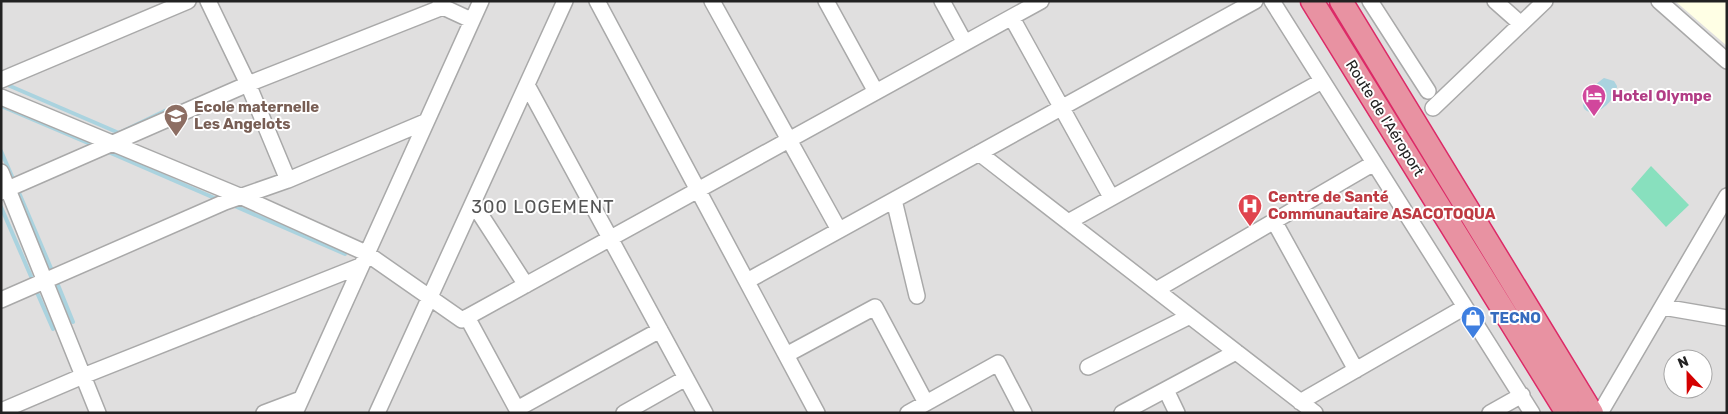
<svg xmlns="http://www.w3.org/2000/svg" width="1728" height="414" font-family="Rubik,sans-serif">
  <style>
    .residential { fill: #e0dfdf; fill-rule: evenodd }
    .education { fill: #ffffe5 }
    .pitch { fill: #88e0be }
    .water { fill: #aad3df }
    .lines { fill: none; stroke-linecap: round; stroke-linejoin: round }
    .stream { stroke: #aad3df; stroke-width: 4 }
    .minor-casing { stroke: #a9a9a9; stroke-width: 18 }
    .highway-casing { stroke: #dc2a67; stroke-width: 25 }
    .minor { stroke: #fff; stroke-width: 15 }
    .highway { stroke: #e892a2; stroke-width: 22 }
    .labels { text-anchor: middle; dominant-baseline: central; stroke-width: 4; stroke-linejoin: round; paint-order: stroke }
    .hotel-label { font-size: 15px; font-weight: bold; fill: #b23c85; stroke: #fff; text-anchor: start }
    .education-label { font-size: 15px; font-weight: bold; fill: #785e54; stroke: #fff; text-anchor: start }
    .street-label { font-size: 15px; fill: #222; stroke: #fff }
    .health-label { font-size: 15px; font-weight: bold; fill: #be3a42; stroke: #fff; text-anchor: start }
    .shop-label { font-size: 15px; font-weight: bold; fill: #366cbe; stroke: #fff; text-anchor: start }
    .quarter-label { font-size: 18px; letter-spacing: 1px; fill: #555; stroke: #fff }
  </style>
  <rect width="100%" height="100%" fill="#f2efe9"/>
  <!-- residential -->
  <path class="residential" d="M 1,1 L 1727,1 L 1727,413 L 1,413 ZM 1673,359 L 1703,359 L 1703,389 L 1673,389 Z"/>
  <!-- education -->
  <path class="education" d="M 1675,1 L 1727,1 L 1727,46 Z"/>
  <!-- pitch -->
  <path class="pitch" d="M 1651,166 L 1689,205 L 1666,227 L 1631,189 Z"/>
  <!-- water -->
  <path class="water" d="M 1604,78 L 1614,81 L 1617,86 C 1617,97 1601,114 1590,112 C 1571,108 1597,82 1604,78 Z"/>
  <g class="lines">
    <!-- stream -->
    <path class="stream" d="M 3,83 L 119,133 L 171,108
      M 1,106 L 95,146
      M 1,151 L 14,181
      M 106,151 L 219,200
      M 17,188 L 53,273
      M 230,204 L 345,254
      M 1,207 L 33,281
      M 56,280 L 73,322
      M 35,288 L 53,329"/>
    <defs>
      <path id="minor" d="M 208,1 L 248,84 L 288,180
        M 440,1 L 443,7 L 471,20
        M 597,1 L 817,413
        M 712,1 L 839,230
        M 826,1 L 876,92
        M 942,1 L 965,43
        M 1272,1 L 1532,413
        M 1370,1 L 1428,91
        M 1495,1 L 1521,24
        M 1659,1 L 1727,61
        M 1012,18 L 1111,197
        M 1,80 L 188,1
        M 527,85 L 705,413
        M 1,97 L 242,197 L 366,253 L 462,320 L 1041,1
        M 1433,108 L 1545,1
        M 979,153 L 1315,413
        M 1,172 L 98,413
        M 1,192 L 248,84 L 443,7
        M 894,200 L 917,296
        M 473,203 L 526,285
        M 1274,221 L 1356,370
        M 1068,222 L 1322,81
        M 747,281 L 1255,1
        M 1156,290 L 1374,163
        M 1,300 L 225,202 L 288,180 L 425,122
        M 1663,307 L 1727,318
        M 467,317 L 519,413
        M 786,355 L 875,307 L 926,403
        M 1088,367 L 1190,316
        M 1166,390 L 1177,413
        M 1300,402 L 1465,307
        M 517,409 L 660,330
        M 1,411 L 83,376 L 360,266
        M 264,413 L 301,399
        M 295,413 L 481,1
        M 377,413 L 565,1
        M 624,413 L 686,378
        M 908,413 L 998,363 L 1024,413
        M 1122,413 L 1236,352
        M 1490,413 L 1522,395
        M 1600,413 L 1727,196"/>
      <path id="highway" d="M 1312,1 L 1567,413
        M 1341,1 L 1592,413"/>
    </defs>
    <!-- minor casing -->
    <use href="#minor" class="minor-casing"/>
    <!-- highway casing -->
    <use href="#highway" class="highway-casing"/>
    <!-- minor -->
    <use href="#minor" class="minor"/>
    <!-- highway -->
    <use href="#highway" class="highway"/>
  </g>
  <!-- icons -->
  <defs>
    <symbol id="hotel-pin" viewBox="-11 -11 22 30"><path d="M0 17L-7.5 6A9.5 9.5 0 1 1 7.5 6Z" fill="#d1479c" stroke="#fff"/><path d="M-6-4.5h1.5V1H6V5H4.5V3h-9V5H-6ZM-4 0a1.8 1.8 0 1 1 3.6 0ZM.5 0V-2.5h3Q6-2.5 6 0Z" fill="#fff"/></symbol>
    <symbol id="school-pin" viewBox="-11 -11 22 30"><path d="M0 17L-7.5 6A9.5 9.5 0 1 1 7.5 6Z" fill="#8d6e63" stroke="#fff"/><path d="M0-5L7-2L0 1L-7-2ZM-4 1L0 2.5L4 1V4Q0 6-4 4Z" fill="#fff"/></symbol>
    <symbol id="hospital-pin" viewBox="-11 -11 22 30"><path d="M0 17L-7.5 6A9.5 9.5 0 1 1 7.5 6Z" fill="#e0444e" stroke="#fff"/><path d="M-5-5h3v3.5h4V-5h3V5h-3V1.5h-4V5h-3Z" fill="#fff"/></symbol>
    <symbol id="shop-pin" viewBox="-11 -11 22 30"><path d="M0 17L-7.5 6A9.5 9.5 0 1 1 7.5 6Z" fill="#3f7fe0" stroke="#fff"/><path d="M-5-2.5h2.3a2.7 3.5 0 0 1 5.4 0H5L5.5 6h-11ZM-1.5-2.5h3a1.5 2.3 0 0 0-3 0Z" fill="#fff"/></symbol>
  </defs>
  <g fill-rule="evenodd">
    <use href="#hotel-pin" x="1580" y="82" width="28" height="38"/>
    <use href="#school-pin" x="162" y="102" width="28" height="38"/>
    <use href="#hospital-pin" x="1236" y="192" width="28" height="38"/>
    <use href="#shop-pin" x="1459" y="304" width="28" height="38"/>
  </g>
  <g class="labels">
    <!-- hotel labels -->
    <g class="hotel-label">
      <text x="1612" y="96">Hotel Olympe</text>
    </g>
    <!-- education labels -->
    <g class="education-label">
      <text x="194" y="107">Ecole maternelle<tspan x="194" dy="17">Les Angelots</tspan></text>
    </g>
    <!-- street labels -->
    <g class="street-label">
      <text transform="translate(1385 118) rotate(58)">Route de l'Aéroport</text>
    </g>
    <!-- health labels -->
    <g class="health-label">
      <text x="1268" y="197">Centre de Santé<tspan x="1268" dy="17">Communautaire ASACOTOQUA</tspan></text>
    </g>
    <!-- shop labels -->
    <g class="shop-label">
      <text x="1490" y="318">TECNO</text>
    </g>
    <!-- quarter labels -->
    <g class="quarter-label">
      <text x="543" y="207">300 LOGEMENT</text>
    </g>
  </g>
  <!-- border -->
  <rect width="1728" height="414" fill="none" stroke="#222222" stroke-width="5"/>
  <!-- north arrow -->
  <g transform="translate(1688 374) rotate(338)"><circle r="24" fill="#ffffff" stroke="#a7a7a7"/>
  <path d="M0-4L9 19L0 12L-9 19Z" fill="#d40000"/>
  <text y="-8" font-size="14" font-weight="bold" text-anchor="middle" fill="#222222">N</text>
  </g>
</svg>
